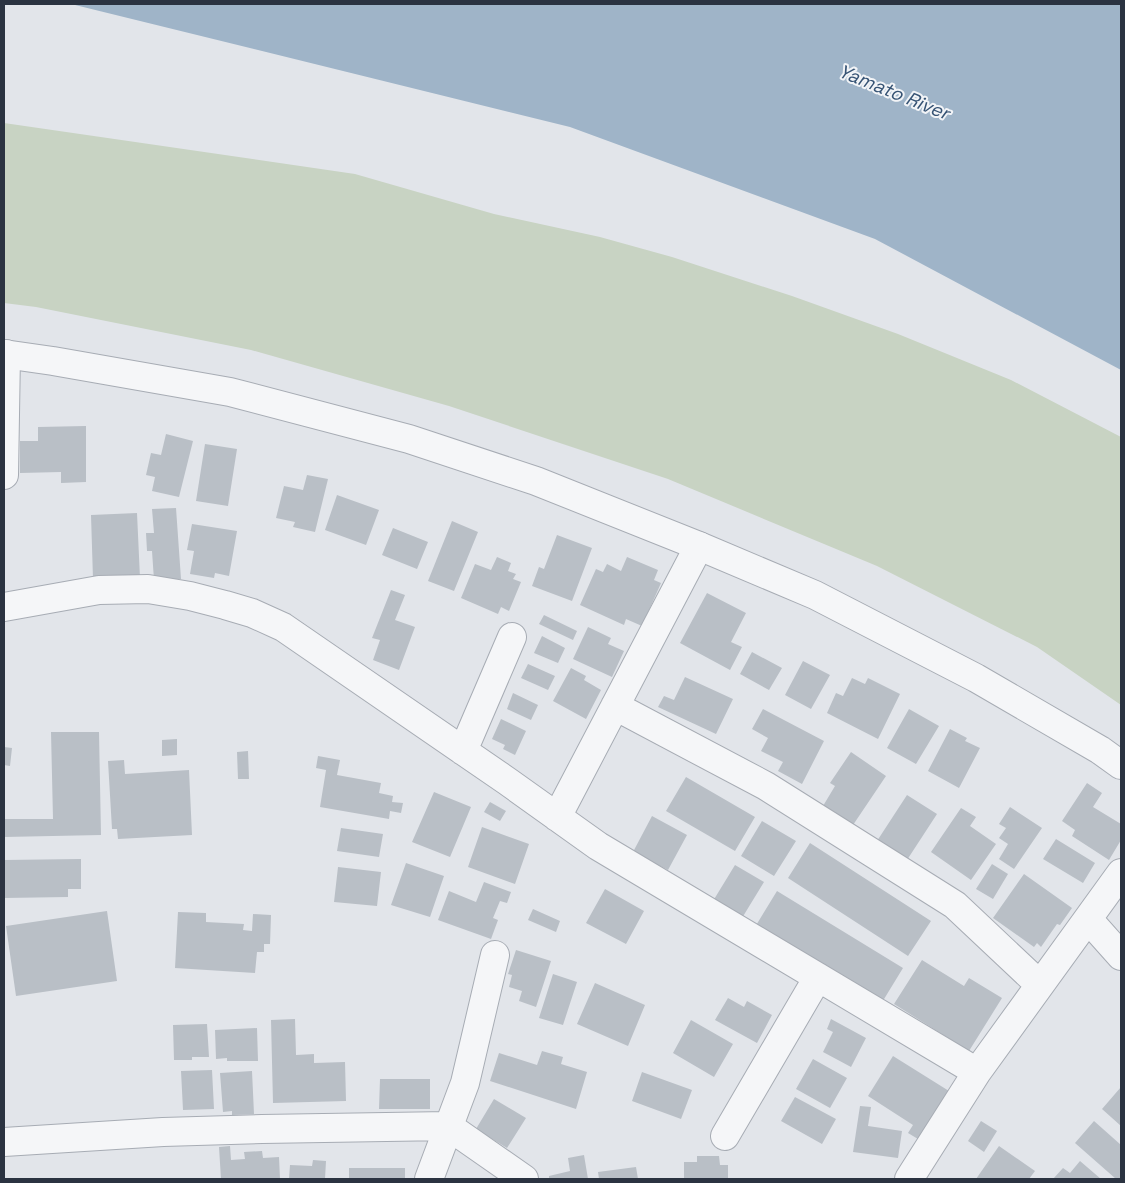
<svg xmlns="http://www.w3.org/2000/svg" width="1125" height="1183" font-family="'Space Grotesk',sans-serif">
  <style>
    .green { fill: #c8d3c3 }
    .water { fill: #9fb4c8 }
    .building { fill: #b9bfc6 }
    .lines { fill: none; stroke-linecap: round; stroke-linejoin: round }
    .minor-casing { stroke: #a7acb4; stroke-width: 30 }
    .tertiary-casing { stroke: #a7acb4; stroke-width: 30 }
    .minor { stroke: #f5f6f8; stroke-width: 28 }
    .tertiary { stroke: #f5f6f8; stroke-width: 28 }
    .labels { text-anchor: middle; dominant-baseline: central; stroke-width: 4; stroke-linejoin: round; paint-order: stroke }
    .water-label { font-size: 19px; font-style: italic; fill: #365374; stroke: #f2f4f7 }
  </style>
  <rect width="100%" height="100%" fill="#e2e5ea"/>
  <!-- green -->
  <path class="green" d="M 4,123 L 355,174 L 494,214 L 600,237 L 672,257 L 792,296 L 898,334 L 1011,380 L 1121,437 L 1121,705 L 1037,647 L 877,566 L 668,479 L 449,406 L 251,350 L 36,307 L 4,303 Z"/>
  <!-- water -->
  <path class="water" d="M 71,4 L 1121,4 L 1121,370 L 875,239 L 570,127 Z"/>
  <!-- building -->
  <path class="building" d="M 86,426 L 86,482 L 61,483 L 61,472 L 20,473 L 20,441 L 38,441 L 38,427 Z
    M 166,434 L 193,441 L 179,497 L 152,491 L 155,477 L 146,475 L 151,453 L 161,455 Z
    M 205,444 L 237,449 L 228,506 L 196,501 Z
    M 307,475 L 328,479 L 315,532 L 293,527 L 295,522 L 276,518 L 284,486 L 303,490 Z
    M 337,495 L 379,510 L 366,545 L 325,530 Z
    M 176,508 L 181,579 L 154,580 L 152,551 L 147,551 L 146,533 L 154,533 L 152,509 Z
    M 137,513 L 140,578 L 93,579 L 91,515 Z
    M 452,521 L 478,532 L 454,591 L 428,581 Z
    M 192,524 L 237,531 L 229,576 L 215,573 L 214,578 L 190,574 L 194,551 L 187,550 Z
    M 393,528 L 428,542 L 417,569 L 382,555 Z
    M 557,535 L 592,548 L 572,601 L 532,586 L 539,567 L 544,569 Z
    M 497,557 L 511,563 L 508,571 L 516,574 L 513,579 L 521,582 L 509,611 L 501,607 L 498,614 L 461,598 L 475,564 L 491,570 Z
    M 627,557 L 658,570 L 654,580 L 661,583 L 642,626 L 626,619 L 624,625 L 580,605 L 596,569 L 603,572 L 607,564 L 621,571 Z
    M 391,590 L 405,595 L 395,620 L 415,627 L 399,670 L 373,660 L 380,640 L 372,638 Z
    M 707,593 L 746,613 L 731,642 L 742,647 L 730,670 L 680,643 Z
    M 544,615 L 577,631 L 573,640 L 539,624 Z
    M 588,627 L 611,638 L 608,644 L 624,651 L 612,677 L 573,659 Z
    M 542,636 L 565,648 L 558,663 L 534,653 Z
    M 752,652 L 782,668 L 769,690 L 740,674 Z
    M 803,661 L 830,675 L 811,709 L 785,695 Z
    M 528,664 L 555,676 L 548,690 L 521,678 Z
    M 571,668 L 586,676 L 584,680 L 601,690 L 586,719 L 553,701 Z
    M 685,677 L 733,699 L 716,734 L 658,707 L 664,696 L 674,700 Z
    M 852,678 L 865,684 L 868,678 L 900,694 L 878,739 L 827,713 L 836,693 L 843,696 Z
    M 513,693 L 538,705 L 531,720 L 507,709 Z
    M 763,709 L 824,741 L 802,784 L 778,771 L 783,762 L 761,751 L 768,738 L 752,729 Z
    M 909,709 L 939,726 L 916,764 L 887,748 Z
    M 501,719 L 526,731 L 515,755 L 503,749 L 505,745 L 492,739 Z
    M 950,729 L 967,738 L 965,741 L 980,748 L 959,788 L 928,771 Z
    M 51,732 L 99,732 L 101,835 L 4,837 L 4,819 L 53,819 Z
    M 177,739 L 177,755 L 162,756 L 162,740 Z
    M 4,747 L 12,748 L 10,766 L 4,765 Z
    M 248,751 L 249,779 L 238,779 L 237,752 Z
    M 851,752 L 886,776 L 853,825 L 823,806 L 835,786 L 830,783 Z
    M 318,756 L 340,760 L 337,775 L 381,783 L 379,793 L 393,796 L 392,802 L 403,803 L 401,813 L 390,811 L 389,819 L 320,807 L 326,770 L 316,768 Z
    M 124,760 L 125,774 L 189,770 L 192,835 L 118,839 L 117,829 L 112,829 L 108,761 Z
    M 686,777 L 755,817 L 735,851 L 666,811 Z
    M 1087,783 L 1102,793 L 1093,807 L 1121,824 L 1121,840 L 1109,860 L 1072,836 L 1075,830 L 1062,821 Z
    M 434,792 L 471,807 L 450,857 L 412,842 Z
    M 907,795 L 937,814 L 907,860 L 877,841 Z
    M 490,802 L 506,811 L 500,821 L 484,812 Z
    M 1010,807 L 1042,828 L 1014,869 L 999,859 L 1008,844 L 999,838 L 1006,828 L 999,824 Z
    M 961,808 L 976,817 L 970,826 L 996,844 L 971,880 L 931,852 Z
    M 652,816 L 687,835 L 668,870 L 633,852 Z
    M 762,821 L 796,841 L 774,876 L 741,856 Z
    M 482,827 L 529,844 L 515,884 L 468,867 Z
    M 341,828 L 383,834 L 379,857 L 337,851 Z
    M 1056,839 L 1095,863 L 1083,883 L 1043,859 Z
    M 810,843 L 931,921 L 908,956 L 788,878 Z
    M 81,859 L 81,889 L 68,889 L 68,897 L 4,898 L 4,860 Z
    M 406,863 L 444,876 L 430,917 L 391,905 Z
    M 992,864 L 1008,874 L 993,899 L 976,889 Z
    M 735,865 L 764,882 L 742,918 L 713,901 Z
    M 338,867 L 381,872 L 377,906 L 334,902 Z
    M 1024,874 L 1072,908 L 1060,925 L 1057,924 L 1041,947 L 1037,943 L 1034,947 L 993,918 Z
    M 484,882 L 511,892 L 507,903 L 500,901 L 493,918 L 498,920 L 491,939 L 438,920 L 449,891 L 476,902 Z
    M 605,889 L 644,911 L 626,944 L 586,923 Z
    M 777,891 L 903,968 L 881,1004 L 755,927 Z
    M 533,909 L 560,921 L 556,932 L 528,920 Z
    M 107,911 L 117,981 L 16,996 L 6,926 Z
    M 178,912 L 206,913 L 206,922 L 244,924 L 243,930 L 252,931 L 253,914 L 271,915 L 270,944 L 264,944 L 264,952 L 257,952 L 255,973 L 175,968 Z
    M 516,950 L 551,961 L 536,1007 L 519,1001 L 522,991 L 509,987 L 512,975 L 508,974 Z
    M 922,960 L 964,986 L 969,978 L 1002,998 L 969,1051 L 894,1004 Z
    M 553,974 L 577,982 L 563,1025 L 539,1018 Z
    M 595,983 L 645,1005 L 628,1046 L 577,1024 Z
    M 728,998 L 744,1007 L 747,1001 L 772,1015 L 757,1043 L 715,1020 Z
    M 295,1019 L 296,1055 L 314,1054 L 314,1063 L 345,1062 L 346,1101 L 273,1103 L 271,1020 Z
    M 831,1019 L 866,1038 L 851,1067 L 823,1052 L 833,1032 L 827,1029 Z
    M 691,1020 L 733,1044 L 714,1077 L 673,1053 Z
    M 207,1024 L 209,1057 L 192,1057 L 192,1060 L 174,1060 L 173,1025 Z
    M 257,1028 L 258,1061 L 227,1061 L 227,1058 L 216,1059 L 215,1030 Z
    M 542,1051 L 563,1057 L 561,1064 L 587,1072 L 576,1109 L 490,1081 L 499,1053 L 537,1065 Z
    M 893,1056 L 949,1091 L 918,1139 L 908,1133 L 913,1125 L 868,1096 Z
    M 813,1059 L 847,1078 L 830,1108 L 796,1089 Z
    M 212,1070 L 214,1109 L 183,1110 L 181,1071 Z
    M 252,1071 L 254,1114 L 232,1115 L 232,1111 L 223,1112 L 220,1073 Z
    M 642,1072 L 692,1090 L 681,1119 L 632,1101 Z
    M 380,1079 L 430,1079 L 430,1109 L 379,1109 Z
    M 1121,1087 L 1121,1126 L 1102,1109 Z
    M 795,1097 L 836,1119 L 822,1144 L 781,1121 Z
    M 494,1099 L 526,1118 L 507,1148 L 476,1129 Z
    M 860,1106 L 871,1107 L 868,1126 L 902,1131 L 898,1158 L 853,1152 Z
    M 981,1121 L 997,1131 L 984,1152 L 968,1141 Z
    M 1094,1121 L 1121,1145 L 1121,1179 L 1116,1179 L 1075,1143 Z
    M 230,1146 L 231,1160 L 245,1159 L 244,1152 L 262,1151 L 263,1158 L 279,1157 L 280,1179 L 221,1179 L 219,1147 Z
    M 999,1146 L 1035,1171 L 1029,1179 L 976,1179 Z
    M 584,1155 L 588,1179 L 549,1179 L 549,1176 L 570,1171 L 568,1158 Z
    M 697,1156 L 719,1156 L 720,1165 L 728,1165 L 728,1179 L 684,1179 L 684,1162 L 697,1162 Z
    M 313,1160 L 326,1161 L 325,1179 L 289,1179 L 290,1165 L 312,1166 Z
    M 1080,1161 L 1101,1179 L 1053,1179 L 1063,1168 L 1070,1173 Z
    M 636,1167 L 638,1179 L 599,1179 L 598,1172 Z
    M 349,1168 L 405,1168 L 405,1179 L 349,1179 Z"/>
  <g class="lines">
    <defs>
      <path id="minor" d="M 4,475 L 6,354
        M 4,607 L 99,590 L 148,589 L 190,596 L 225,605 L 252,613 L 283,627 L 507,781 L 598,846 L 977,1072
        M 615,706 L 766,786 L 955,905 L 1040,985
        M 463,751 L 512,637
        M 557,817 L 699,546
        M 1088,919 L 1121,956
        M 725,1136 L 818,977
        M 4,1142 L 163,1132 L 262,1129 L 448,1126 L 524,1179
        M 429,1179 L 465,1083 L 495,955
        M 909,1179 L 977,1072 L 1121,873"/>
      <path id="tertiary" d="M 4,354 L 53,361 L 230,392 L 409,439 L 536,481 L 699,546 L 815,595 L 976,678 L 1100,750 L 1121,765"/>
    </defs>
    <!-- minor casing -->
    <use href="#minor" class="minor-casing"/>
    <!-- tertiary casing -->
    <use href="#tertiary" class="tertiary-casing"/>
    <!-- minor -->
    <use href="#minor" class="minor"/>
    <!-- tertiary -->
    <use href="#tertiary" class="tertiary"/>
  </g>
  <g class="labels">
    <!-- water labels -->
    <g class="water-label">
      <text transform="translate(894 92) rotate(22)">Yamato River</text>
    </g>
  </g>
  <!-- border -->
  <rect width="1125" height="1183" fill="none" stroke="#2b3341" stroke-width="10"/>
</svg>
